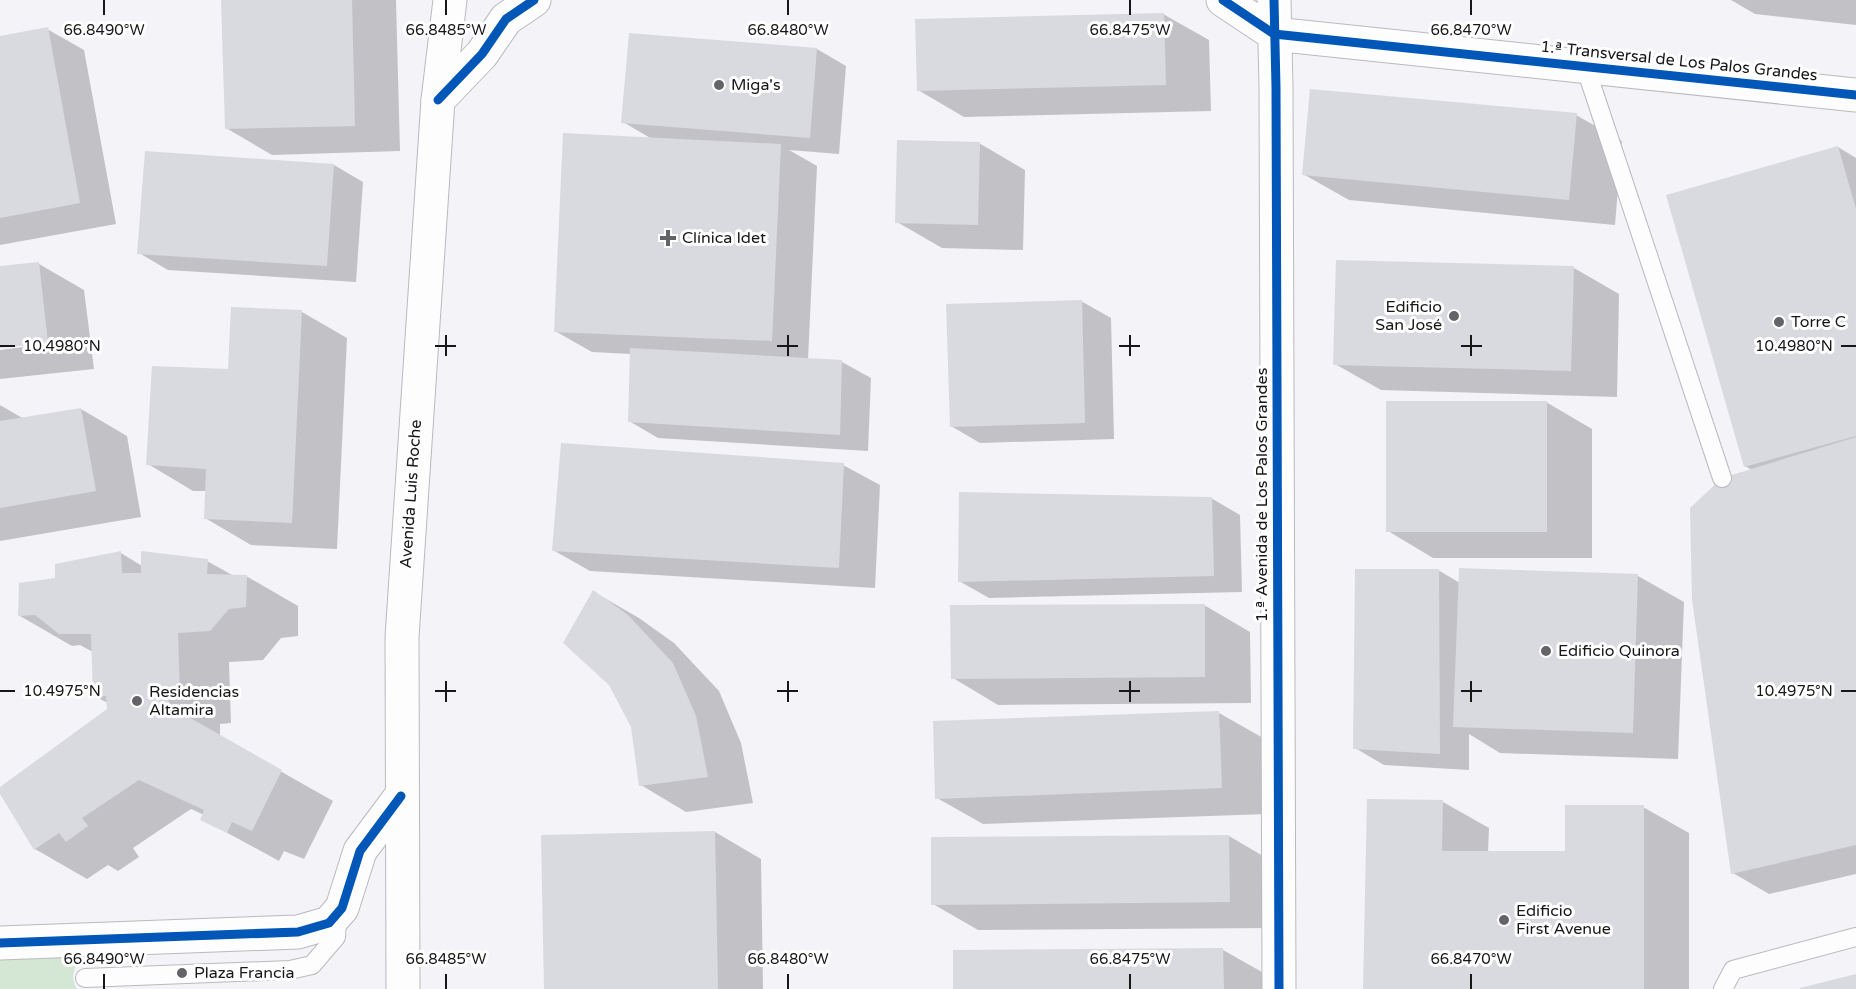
<svg xmlns="http://www.w3.org/2000/svg" width="1856" height="989" font-family="'Varela Round',sans-serif">
  <style>
    .green { fill: #d4e7d5 }
    .shadow { fill: #0003 }
    .building { fill: #d9d9e0 }
    .lines { fill: none; stroke-linecap: round; stroke-linejoin: round }
    .service-casing { stroke: #bababe; stroke-width: 20 }
    .minor-casing { stroke: #bababe; stroke-width: 35 }
    .secondary-casing { stroke: #bababe; stroke-width: 35 }
    .service { stroke: #fdfdfe; stroke-width: 18 }
    .minor { stroke: #fdfdfe; stroke-width: 33 }
    .secondary { stroke: #fdfdfe; stroke-width: 33 }
    .cycleway-casing { stroke: #fff; stroke-width: 13 }
    .cycleway { stroke: #0057b8; stroke-width: 9 }
    .ticks { fill: none; stroke: #17171a; stroke-width: 2 }
    .poi-dot { fill: #646468; stroke: #fff; stroke-width: 2 }
    .labels { text-anchor: middle; dominant-baseline: central; stroke-width: 6; stroke-linejoin: round; paint-order: stroke }
    .street-label { font-size: 16px; fill: #17171a; stroke: #fff }
    .poi-label { font-size: 16px; fill: #17171a; stroke: #fff; text-anchor: start }
    .ticks-label { font-size: 15px; text-anchor: middle; fill: #17171a; stroke: #fff; stroke-width: 6; stroke-linejoin: round; paint-order: stroke }
  </style>
  <rect width="100%" height="100%" fill="#f3f3f8"/>
  <!-- green -->
  <path class="green" d="M 81,957 C 74,969 70,976 77,989 L 0,989 L 0,960 Z"/>
  <!-- shadow -->
  <path class="shadow" d="M 222,0 L 396,0 L 400,151 L 272,155 L 226,128 Z
    M 1731,0 L 1856,0 L 1856,25 L 1755,14 Z
    M 1163,14 L 1209,40 L 1211,111 L 964,117 L 918,90 Z
    M 47,29 L 84,50 L 116,224 L 0,245 L 0,37 Z
    M 817,49 L 846,66 L 839,154 L 789,150 L 817,166 L 808,360 L 842,362 L 871,378 L 868,451 L 658,438 L 629,421 L 631,354 L 592,352 L 555,331 L 652,139 L 623,122 Z
    M 1576,115 L 1622,141 L 1615,225 L 1349,200 L 1303,174 Z
    M 979,143 L 1025,170 L 1023,250 L 942,248 L 897,222 Z
    M 1838,147 L 1856,158 L 1856,874 L 1769,894 L 1733,873 L 1752,470 L 1745,466 Z
    M 334,165 L 363,182 L 356,282 L 168,270 L 139,253 Z
    M 39,264 L 84,290 L 94,369 L 0,379 L 0,350 L 56,343 L 56,340 L 0,347 L 0,268 Z
    M 1574,268 L 1619,294 L 1617,397 L 1381,390 L 1335,364 Z
    M 1081,301 L 1111,318 L 1114,439 L 980,443 L 951,426 Z
    M 302,312 L 347,338 L 337,549 L 251,545 L 205,518 L 206,491 L 193,491 L 148,464 L 230,371 Z
    M 1546,402 L 1592,429 L 1592,558 L 1433,558 L 1388,531 Z
    M 0,405 L 24,419 L 81,409 L 127,436 L 141,517 L 0,541 Z
    M 843,465 L 880,485 L 875,588 L 590,571 L 553,550 Z
    M 1211,498 L 1240,515 L 1242,592 L 989,598 L 959,581 Z
    M 121,553 L 142,566 L 207,561 L 234,576 L 246,576 L 298,606 L 298,636 L 281,638 L 263,660 L 229,662 L 231,723 L 220,724 L 220,737 L 333,801 L 304,859 L 284,851 L 279,861 L 202,819 L 204,815 L 191,809 L 133,848 L 139,857 L 118,871 L 108,865 L 87,879 L 35,849 L 0,791 L 0,789 L 108,710 L 108,703 L 94,696 L 93,652 L 80,645 L 72,646 L 20,616 L 57,579 Z
    M 1438,570 L 1460,583 L 1638,576 L 1684,602 L 1678,759 L 1500,753 L 1469,734 L 1469,770 L 1384,765 L 1355,748 Z
    M 594,592 L 639,618 L 674,643 L 719,691 L 741,743 L 753,803 L 686,812 L 641,785 L 633,727 Z
    M 1204,605 L 1250,632 L 1251,703 L 998,705 L 953,678 Z
    M 1219,713 L 1265,739 L 1267,814 L 983,824 L 937,798 Z
    M 1368,800 L 1443,802 L 1489,828 L 1488,852 L 1567,852 L 1643,807 L 1689,833 L 1689,989 L 1364,989 Z
    M 715,832 L 761,859 L 763,989 L 546,989 Z
    M 1229,836 L 1275,863 L 1275,928 L 978,930 L 933,904 Z
    M 1223,950 L 1269,976 L 1269,989 L 955,989 Z"/>
  <!-- building -->
  <path class="building" d="M 221,0 L 352,0 L 355,126 L 225,129 Z
    M 1164,13 L 1166,85 L 917,91 L 915,19 Z
    M 48,27 L 80,203 L 0,218 L 0,36 Z
    M 629,33 L 817,48 L 810,138 L 621,123 Z
    M 1310,89 L 1577,113 L 1569,200 L 1302,175 Z
    M 563,133 L 781,144 L 772,341 L 554,332 Z
    M 897,140 L 980,142 L 978,225 L 895,223 Z
    M 1838,146 L 1856,209 L 1856,436 L 1744,467 L 1666,195 Z
    M 145,151 L 334,164 L 327,266 L 137,254 Z
    M 1336,260 L 1574,266 L 1571,371 L 1333,365 Z
    M 39,262 L 48,343 L 0,348 L 0,266 Z
    M 1082,300 L 1085,423 L 950,427 L 946,304 Z
    M 231,307 L 302,310 L 292,523 L 204,519 L 206,469 L 146,465 L 152,366 L 228,369 Z
    M 630,348 L 842,360 L 840,435 L 628,422 Z
    M 1386,401 L 1547,401 L 1547,532 L 1386,532 Z
    M 81,408 L 96,491 L 0,508 L 0,421 Z
    M 1856,437 L 1856,845 L 1731,874 L 1692,600 L 1690,508 L 1722,478 Z
    M 561,443 L 844,463 L 839,568 L 552,551 Z
    M 959,492 L 1212,497 L 1214,576 L 958,582 Z
    M 121,551 L 122,573 L 141,573 L 141,551 L 208,559 L 207,574 L 247,575 L 246,607 L 229,609 L 210,631 L 178,633 L 180,694 L 168,695 L 169,706 L 282,770 L 252,831 L 232,822 L 227,833 L 200,820 L 204,810 L 139,780 L 82,818 L 88,826 L 66,842 L 59,833 L 34,850 L 0,794 L 0,787 L 107,709 L 106,696 L 93,697 L 91,634 L 59,634 L 35,615 L 18,616 L 19,583 L 55,578 L 55,564 Z
    M 1459,568 L 1638,574 L 1633,733 L 1453,727 Z
    M 1355,569 L 1439,569 L 1440,754 L 1353,749 Z
    M 593,590 L 628,615 L 673,663 L 696,716 L 708,777 L 639,786 L 631,727 L 609,685 L 563,643 Z
    M 1205,604 L 1205,677 L 951,679 L 950,605 Z
    M 1219,711 L 1222,788 L 935,799 L 933,721 Z
    M 1367,799 L 1443,800 L 1442,851 L 1565,851 L 1565,805 L 1644,805 L 1644,989 L 1363,989 Z
    M 715,831 L 718,989 L 544,989 L 541,835 Z
    M 1229,835 L 1230,902 L 931,905 L 931,837 Z
    M 1223,948 L 1224,989 L 953,989 L 953,950 Z
    M 1856,974 L 1856,989 L 1800,989 L 1800,988 Z"/>
  <g class="lines">
    <defs>
      <path id="service" d="M 1590,81 L 1722,478
        M 85,978 L 290,970 L 312,965 L 336,937 L 337,916
        M 1723,989 L 1733,970 L 1856,937"/>
      <path id="minor" d="M 1223,0 L 1274,34 L 1856,95
        M 1274,0 L 1276,87 L 1279,989
        M 438,100 L 482,54 L 506,19 L 534,0
        M 0,943 L 298,932 L 329,923 L 342,908 L 360,851 L 401,796"/>
      <path id="secondary" d="M 403,989 L 402,637 L 438,100 L 450,0"/>
    </defs>
    <!-- service casing -->
    <use href="#service" class="service-casing"/>
    <!-- minor casing -->
    <use href="#minor" class="minor-casing"/>
    <!-- secondary casing -->
    <use href="#secondary" class="secondary-casing"/>
    <!-- service -->
    <use href="#service" class="service"/>
    <!-- minor -->
    <use href="#minor" class="minor"/>
    <!-- secondary -->
    <use href="#secondary" class="secondary"/>
    <defs>
      <path id="cycleway" d="M 1223,0 L 1274,34 L 1856,95
        M 1274,0 L 1276,87 L 1279,989
        M 438,100 L 482,54 L 506,19 L 534,0
        M 0,943 L 298,932 L 329,923 L 342,908 L 360,851 L 401,796"/>
    </defs>
    <!-- cycleway casing -->
    <use href="#cycleway" class="cycleway-casing"/>
    <!-- cycleway -->
    <use href="#cycleway" class="cycleway"/>
  </g>
  <!-- ticks -->
  <path class="ticks" d="M 104,0 L 104,15M 446,0 L 446,15M 788,0 L 788,15M 1130,0 L 1130,15M 1471,0 L 1471,15M 446,335 L 446,356M 788,335 L 788,356M 1130,335 L 1130,356M 1471,335 L 1471,356M 0,346 L 15,346M 435,346 L 456,346M 777,346 L 798,346M 1119,346 L 1140,346M 1461,346 L 1482,346M 1841,346 L 1856,346M 446,681 L 446,702M 788,681 L 788,702M 1130,681 L 1130,702M 1471,681 L 1471,702M 0,691 L 15,691M 435,691 L 456,691M 777,691 L 798,691M 1119,691 L 1140,691M 1461,691 L 1482,691M 1841,691 L 1856,691M 104,974 L 104,989M 446,974 L 446,989M 788,974 L 788,989M 1130,974 L 1130,989M 1471,974 L 1471,989"/>
  <!-- markers -->
  <g class="poi-dot">
    <circle cx="719" cy="85" r="6"/>
    <path d="M665 229h6v6h6v6h-6v6h-6v-6h-6v-6h6z"/>
    <circle cx="1454" cy="316" r="6"/>
    <circle cx="1779" cy="322" r="6"/>
    <circle cx="1546" cy="651" r="6"/>
    <circle cx="137" cy="701" r="6"/>
    <circle cx="1504" cy="920" r="6"/>
    <circle cx="182" cy="973" r="6"/>
  </g>
  <g class="labels">
    <!-- street labels -->
    <g class="street-label">
      <text transform="translate(1679 61) rotate(6)">1.ª Transversal de Los Palos Grandes</text>
      <text transform="translate(411 494) rotate(-86)">Avenida Luis Roche</text>
      <text transform="translate(1262 495) rotate(-90)">1.ª Avenida de Los Palos Grandes</text>
    </g>
    <!-- poi labels -->
    <g class="poi-label">
      <text x="731" y="85">Miga's</text>
      <text x="682" y="238">Clínica Idet</text>
      <text x="1442" y="307" text-anchor="end">Edificio<tspan x="1442" dy="18">San José</tspan></text>
      <text x="1791" y="322">Torre C</text>
      <text x="1558" y="651">Edificio Quinora</text>
      <text x="149" y="692">Residencias<tspan x="149" dy="18">Altamira</tspan></text>
      <text x="1516" y="911">Edificio<tspan x="1516" dy="18">First Avenue</tspan></text>
      <text x="194" y="973">Plaza Francia</text>
    </g>
  </g>
  <g class="ticks-label">
    <text x="104" y="35">66.8490°W</text>
    <text x="446" y="35">66.8485°W</text>
    <text x="788" y="35">66.8480°W</text>
    <text x="1130" y="35">66.8475°W</text>
    <text x="1471" y="35">66.8470°W</text>
    <text x="62" y="351">10.4980°N</text>
    <text x="1794" y="351">10.4980°N</text>
    <text x="62" y="696">10.4975°N</text>
    <text x="1794" y="696">10.4975°N</text>
    <text x="104" y="964">66.8490°W</text>
    <text x="446" y="964">66.8485°W</text>
    <text x="788" y="964">66.8480°W</text>
    <text x="1130" y="964">66.8475°W</text>
    <text x="1471" y="964">66.8470°W</text>
  </g>
</svg>
